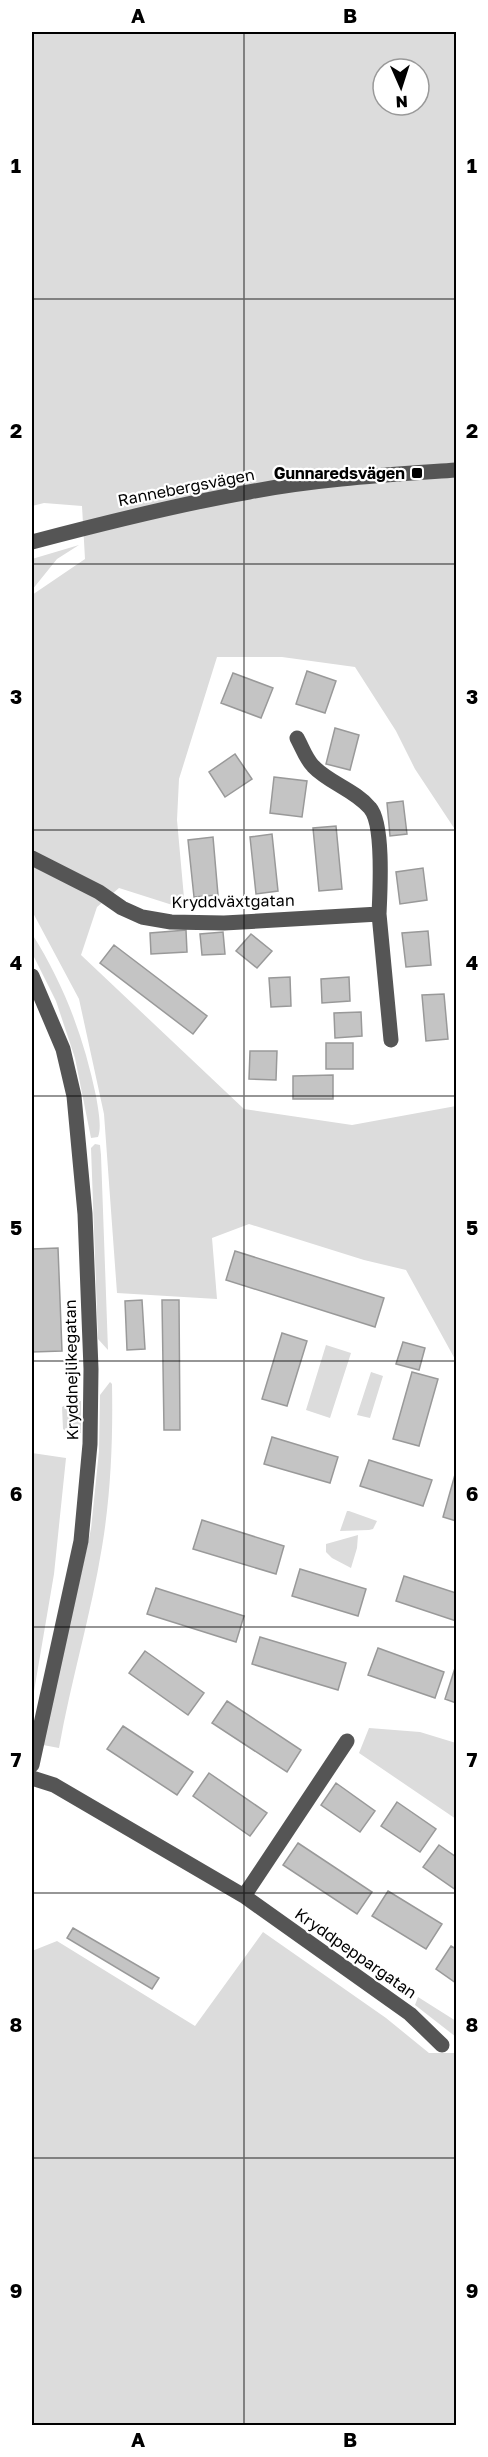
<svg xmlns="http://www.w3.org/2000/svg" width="488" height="2457" font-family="'Golos Text',sans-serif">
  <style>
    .green { fill: #dcdcdc; fill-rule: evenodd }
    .building { fill: #c4c4c4; stroke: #999; stroke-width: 1.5 }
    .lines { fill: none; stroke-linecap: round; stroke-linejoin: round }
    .minor { stroke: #555; stroke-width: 15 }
    .grid { fill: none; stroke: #000; stroke-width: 1.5; stroke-opacity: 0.55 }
    .poi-dot { fill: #000; stroke: #fff; stroke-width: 2 }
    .labels { text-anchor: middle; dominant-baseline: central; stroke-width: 4.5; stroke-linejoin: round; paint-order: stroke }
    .poi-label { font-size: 16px; font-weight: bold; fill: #000; stroke: #fff; text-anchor: end }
    .street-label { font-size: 16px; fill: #000; stroke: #fff }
    .neatline { fill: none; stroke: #000; stroke-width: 2 }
    .grid-label { font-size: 20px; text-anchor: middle; font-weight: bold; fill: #000 }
  </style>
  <rect width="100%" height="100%" fill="#fff"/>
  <!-- green -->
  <path class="green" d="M 32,32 L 456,32 L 456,831 L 415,769 L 396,731 L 355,667 L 282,657 L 217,657 L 179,779 L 177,820 L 185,909 L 119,888 L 97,907 L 81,955 L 244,1109 L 352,1125 L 456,1106 L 456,1361 L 406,1270 L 364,1260 L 249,1224 L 212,1238 L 217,1299 L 117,1293 L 104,1114 L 79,999 L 32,911 L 32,595 L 85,559 L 82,506 L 44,503 L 32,506 ZM 383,69 L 419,69 L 419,105 L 383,105 Z
    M 79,545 L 57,559 L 32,590 L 32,559 Z
    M 32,934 C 64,984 84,1038 96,1096 C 98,1108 102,1127 98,1137 L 91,1138 L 75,1058 L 56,1001 L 32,953 Z
    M 95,1144 L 100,1145 L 101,1155 L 108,1350 L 98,1339 L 91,1148 Z
    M 326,1345 L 351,1353 L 330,1418 L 306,1410 Z
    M 371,1372 L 383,1376 L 370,1418 L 357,1415 Z
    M 110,1382 L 112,1384 C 113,1439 111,1493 102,1547 C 91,1615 71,1680 59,1748 L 43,1745 L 91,1529 L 99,1451 L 100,1395 Z
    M 81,1401 L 81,1433 L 68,1433 L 63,1429 L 62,1407 L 70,1402 Z
    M 32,1453 L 66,1458 L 54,1574 L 32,1703 Z
    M 347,1511 L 349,1511 L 377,1521 L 373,1529 L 369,1530 L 340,1531 Z
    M 358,1535 L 357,1548 L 351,1568 L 332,1558 L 326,1552 L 326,1544 Z
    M 369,1728 L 420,1732 L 456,1743 L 456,1819 L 359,1753 Z
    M 263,1932 L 386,2018 L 429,2053 L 456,2053 L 456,2425 L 32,2425 L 32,1951 L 57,1941 L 195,2026 Z
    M 418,1997 L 456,2021 L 456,2037 L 415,2005 Z"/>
  <!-- building -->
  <path class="building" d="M 307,671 L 336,681 L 325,713 L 296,704 Z
    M 233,673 L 273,688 L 261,718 L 221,703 Z
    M 335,728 L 359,735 L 350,770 L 326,764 Z
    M 235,754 L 252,779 L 225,797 L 209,772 Z
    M 274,777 L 307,781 L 302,817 L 270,813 Z
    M 403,801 L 407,834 L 390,836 L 387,803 Z
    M 336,826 L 342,889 L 319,891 L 313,828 Z
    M 272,834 L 278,891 L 256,894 L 250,837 Z
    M 213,837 L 218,895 L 194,897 L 188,840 Z
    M 423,868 L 427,900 L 400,904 L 396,872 Z
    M 186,930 L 187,952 L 151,954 L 150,933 Z
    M 428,931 L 431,965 L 406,967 L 402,933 Z
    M 223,932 L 225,954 L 202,955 L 200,934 Z
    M 251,934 L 272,951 L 257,968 L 236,951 Z
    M 114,945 L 207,1016 L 193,1034 L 100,963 Z
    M 290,977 L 291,1006 L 271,1007 L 269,978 Z
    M 349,977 L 350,1001 L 322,1003 L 321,979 Z
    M 444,994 L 448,1039 L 426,1041 L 422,995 Z
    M 361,1012 L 362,1036 L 335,1038 L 334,1013 Z
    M 326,1043 L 353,1043 L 353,1069 L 326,1069 Z
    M 250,1051 L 277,1051 L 276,1080 L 249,1079 Z
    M 333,1075 L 333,1099 L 293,1099 L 293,1076 Z
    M 58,1248 L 62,1351 L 32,1352 L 32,1249 Z
    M 235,1251 L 384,1298 L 375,1327 L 226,1280 Z
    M 142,1300 L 145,1349 L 127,1350 L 125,1301 Z
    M 162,1300 L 179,1300 L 180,1430 L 164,1430 Z
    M 282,1333 L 307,1341 L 287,1406 L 262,1399 Z
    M 403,1342 L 425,1348 L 419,1370 L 396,1364 Z
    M 412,1372 L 438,1379 L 419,1446 L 393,1439 Z
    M 272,1437 L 338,1457 L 330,1483 L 264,1464 Z
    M 369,1460 L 432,1480 L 423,1506 L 360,1486 Z
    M 456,1471 L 456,1521 L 443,1517 Z
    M 202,1520 L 284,1546 L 276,1574 L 193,1549 Z
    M 300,1569 L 366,1589 L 358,1616 L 292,1596 Z
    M 404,1576 L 456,1593 L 456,1621 L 396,1601 Z
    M 156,1588 L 244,1616 L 236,1642 L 147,1614 Z
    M 260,1637 L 346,1663 L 338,1690 L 252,1664 Z
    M 378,1648 L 444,1672 L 435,1698 L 368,1675 Z
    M 145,1651 L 204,1693 L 188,1715 L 129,1673 Z
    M 455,1668 L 456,1669 L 456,1703 L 445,1699 Z
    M 227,1701 L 301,1750 L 287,1772 L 212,1723 Z
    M 123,1726 L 193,1772 L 177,1795 L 107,1749 Z
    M 209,1773 L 267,1813 L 250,1836 L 193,1796 Z
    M 336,1783 L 375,1811 L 360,1832 L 321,1805 Z
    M 397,1802 L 436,1829 L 420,1852 L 381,1826 Z
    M 298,1843 L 372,1892 L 357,1914 L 283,1865 Z
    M 439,1845 L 456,1857 L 456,1890 L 423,1867 Z
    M 388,1891 L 442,1924 L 426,1949 L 372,1916 Z
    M 73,1928 L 159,1978 L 152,1989 L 67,1938 Z
    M 451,1946 L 456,1949 L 456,1983 L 436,1969 Z"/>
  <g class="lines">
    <!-- minor -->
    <path class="minor" d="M 32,542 C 104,523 175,505 249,492 C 317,479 387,475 456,470
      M 32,858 L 99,892 L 122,908 L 142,917 L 171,922 L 224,923 L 379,914 C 380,892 384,824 370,808 C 355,790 329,783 313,766 C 306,759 302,747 297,738
      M 379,914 L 391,1040
      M 32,976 L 63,1049 L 74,1096 L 85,1214 L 91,1369 L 90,1444 L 81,1541 L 32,1765
      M 32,1778 L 54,1785 L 244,1896 L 410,2014 L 442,2045
      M 244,1896 L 347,1741"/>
  </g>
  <!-- grid -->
  <path class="grid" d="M 244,32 L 244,2426M 32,299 L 456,299M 32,564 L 456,564M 32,830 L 456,830M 32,1096 L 456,1096M 32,1361 L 456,1361M 32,1627 L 456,1627M 32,1893 L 456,1893M 32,2158 L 456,2158"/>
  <!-- markers -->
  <rect class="poi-dot" x="411" y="467" width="12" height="12" rx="3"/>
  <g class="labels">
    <!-- poi labels -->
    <g class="poi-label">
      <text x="405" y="473">Gunnaredsvägen</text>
    </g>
    <!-- street labels -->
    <g class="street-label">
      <text transform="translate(186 487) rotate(-11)">Rannebergsvägen</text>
      <text transform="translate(233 901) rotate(-1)">Kryddväxtgatan</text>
      <text transform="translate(71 1370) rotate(-91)">Kryddnejlikegatan</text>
      <text transform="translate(356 1953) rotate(35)">Kryddpeppargatan</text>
    </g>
  </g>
  <!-- border -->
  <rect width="488" height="2457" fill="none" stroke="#ffffff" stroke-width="66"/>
  <!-- north arrow -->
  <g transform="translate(401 87) rotate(177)"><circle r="28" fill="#ffffff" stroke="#999999" stroke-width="1.5"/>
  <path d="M0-4.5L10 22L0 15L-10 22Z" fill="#000000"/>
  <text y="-9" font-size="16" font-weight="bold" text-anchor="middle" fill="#000000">N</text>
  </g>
  <rect x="33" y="33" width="422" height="2391" class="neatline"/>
  <g class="grid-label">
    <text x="138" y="23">A</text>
    <text x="350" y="23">B</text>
    <text x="16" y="173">1</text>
    <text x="472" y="173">1</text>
    <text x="16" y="438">2</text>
    <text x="472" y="438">2</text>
    <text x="16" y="704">3</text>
    <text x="472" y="704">3</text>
    <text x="16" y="970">4</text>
    <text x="472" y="970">4</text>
    <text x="16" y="1235">5</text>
    <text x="472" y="1235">5</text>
    <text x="16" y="1501">6</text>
    <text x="472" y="1501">6</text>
    <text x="16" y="1767">7</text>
    <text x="472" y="1767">7</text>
    <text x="16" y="2032">8</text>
    <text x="472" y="2032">8</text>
    <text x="16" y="2298">9</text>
    <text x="472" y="2298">9</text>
    <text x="138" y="2447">A</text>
    <text x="350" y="2447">B</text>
  </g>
</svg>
